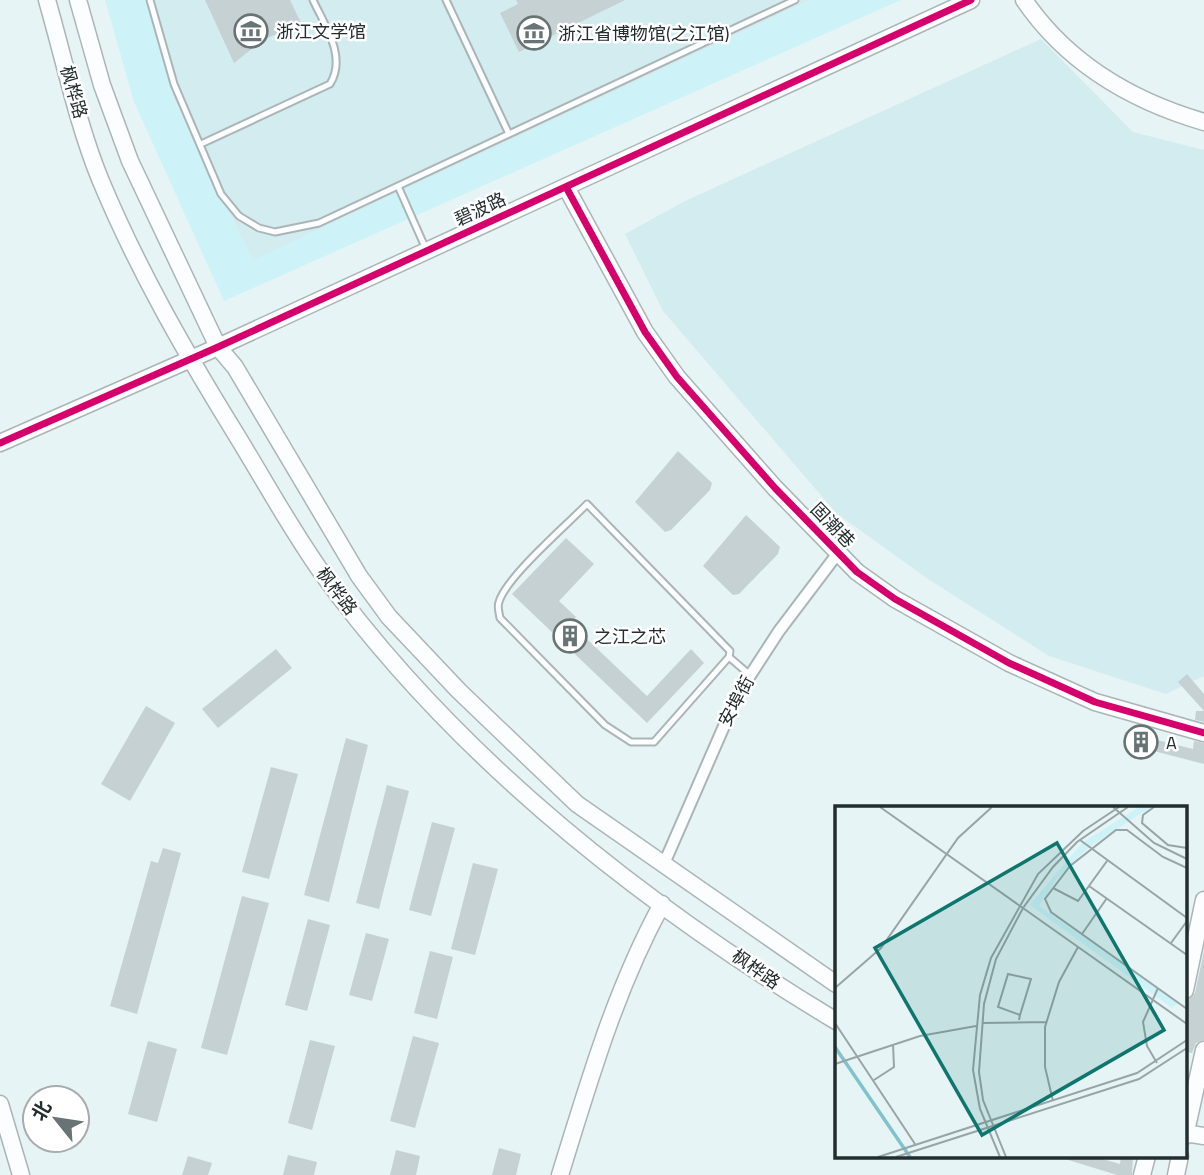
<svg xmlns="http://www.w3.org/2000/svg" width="1204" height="1175" font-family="'Titillium Web','Noto Sans SC',sans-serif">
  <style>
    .built { fill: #d3ecef }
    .green { fill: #cdf3f8 }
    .building { fill: #c6d1d3 }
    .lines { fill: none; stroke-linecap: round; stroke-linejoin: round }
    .lane-casing { stroke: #abb5b7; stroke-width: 9 }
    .street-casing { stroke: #abb5b7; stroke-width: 14 }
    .secondary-casing { stroke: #abb5b7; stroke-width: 19 }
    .lane { stroke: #fbfdfe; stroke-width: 5 }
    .street { stroke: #fbfdfe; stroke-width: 10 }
    .secondary { stroke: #fbfdfe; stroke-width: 16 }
    .cycleway-casing { stroke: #fff; stroke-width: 11 }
    .cycleway { stroke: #d6006c; stroke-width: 7 }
    .labels { text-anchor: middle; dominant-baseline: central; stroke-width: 5; stroke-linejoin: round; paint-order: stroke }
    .poi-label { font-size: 18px; fill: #232d2e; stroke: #fff; text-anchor: start }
    .street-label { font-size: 18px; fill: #232d2e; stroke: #fff }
    .inset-river { fill: none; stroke: #80c3cb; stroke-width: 3.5 }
    .inset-road { fill: none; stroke: #98a4a6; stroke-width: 2 }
    .view { fill: #0f766e; fill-opacity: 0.15; stroke: #0f766e; stroke-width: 3.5 }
    .inset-edge { fill: none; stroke: #232d2e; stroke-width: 3.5 }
  </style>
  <rect width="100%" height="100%" fill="#e6f4f6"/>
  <!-- built -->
  <path class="built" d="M 146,0 L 811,0 L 253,261 L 172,95 Z
    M 1041,39 L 1133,132 L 1204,150 L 1204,676 L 1166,694 L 1049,656 L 928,579 L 836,513 L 663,311 L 625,234 L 685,201 Z"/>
  <!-- green -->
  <path class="green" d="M 105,0 L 146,0 L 172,95 L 253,260 L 811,0 L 901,0 L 224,301 L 134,102 Z"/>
  <!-- building -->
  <path class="building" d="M 205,0 L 290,0 L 301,23 L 263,40 L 234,63 Z
    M 516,0 L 625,0 L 519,52 L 500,13 L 518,4 Z
    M 678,451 L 712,483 L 710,490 L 671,530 L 665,532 L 635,502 Z
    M 746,515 L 780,547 L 778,554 L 739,594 L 733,595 L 703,566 Z
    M 566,538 L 594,564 L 559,601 L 576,617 L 570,623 L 647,696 L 691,649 L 704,663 L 647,723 L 512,594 Z
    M 276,649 L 292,668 L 218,728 L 202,709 Z
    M 1187,674 L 1204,694 L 1204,722 L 1195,720 L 1196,711 L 1204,711 L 1178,682 Z
    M 146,706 L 175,723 L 130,801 L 101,784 Z
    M 1125,732 L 1193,749 L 1194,741 L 1204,743 L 1204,764 L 1123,743 Z
    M 346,738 L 368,745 L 329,902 L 304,895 Z
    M 271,767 L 298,774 L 269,879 L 242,872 Z
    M 387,785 L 409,791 L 379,909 L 356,903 Z
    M 432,822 L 455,828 L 431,916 L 409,910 Z
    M 163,848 L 181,853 L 137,1014 L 110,1006 L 151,861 L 158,863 Z
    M 473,863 L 498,869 L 475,955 L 451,949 Z
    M 242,896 L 269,903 L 227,1055 L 201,1048 Z
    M 308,919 L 330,925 L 307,1011 L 285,1005 Z
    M 366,933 L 389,939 L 372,1001 L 349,995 Z
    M 430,951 L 453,957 L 437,1019 L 414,1013 Z
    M 1204,951 L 1204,1040 L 1196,1043 L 1192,1053 L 1185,1052 L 1185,1000 L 1195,993 Z
    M 413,1036 L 439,1043 L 415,1128 L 390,1121 Z
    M 310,1040 L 335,1046 L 312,1130 L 288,1123 Z
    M 148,1041 L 177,1049 L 157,1122 L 128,1114 Z
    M 499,1148 L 521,1154 L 516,1175 L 492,1175 Z
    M 396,1150 L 420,1156 L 416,1175 L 390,1175 Z
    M 288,1155 L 317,1162 L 314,1175 L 283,1175 Z
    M 188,1156 L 212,1163 L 208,1175 L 182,1175 Z
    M 1063,1156 L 1092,1156 L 1120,1164 L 1121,1156 L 1133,1156 L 1132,1175 L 1117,1175 L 1062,1158 Z"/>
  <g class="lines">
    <defs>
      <path id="lane" d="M 150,0 L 174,84 L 221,194 L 239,216 L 259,228 L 275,232 L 319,223 L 795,0
        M 446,0 L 509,134
        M 201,144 L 330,84 C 347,57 325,26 313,0
        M 398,186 L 425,247
        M 729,657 L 730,651 L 587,504 C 567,525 506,577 499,602 C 497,607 499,612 500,618 L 605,725 L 631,742 L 654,742 L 729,657 L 750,675"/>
      <path id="street" d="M 663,866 L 738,694 L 779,631 L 838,553"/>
      <path id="secondary" d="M 47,0 C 64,59 77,122 100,179 C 137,268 184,350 234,431 C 263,478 290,528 322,573 C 456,758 642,904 836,1021
        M 78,0 L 102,85 L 130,161 L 218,347 L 235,367 L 359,576 L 389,617 L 459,691 L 577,804 L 836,984
        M 1024,0 C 1067,63 1132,101 1204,122
        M 566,187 L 645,332 L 677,377 L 775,488 L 857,572 L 895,599 L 1009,663 L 1095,702 L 1204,733
        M 0,443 L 218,347 L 971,0
        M 1185,990 L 1204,900
        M 0,1104 L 21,1175
        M 1185,1133 L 1204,1136
        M 1185,1136 L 1204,1050
        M 560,1175 C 589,1082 615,990 662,904
        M 1142,1175 L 1147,1156
        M 1176,1175 L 1180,1156"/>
    </defs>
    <!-- lane casing -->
    <use href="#lane" class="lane-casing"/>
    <!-- street casing -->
    <use href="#street" class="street-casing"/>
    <!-- secondary casing -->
    <use href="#secondary" class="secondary-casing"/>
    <!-- lane -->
    <use href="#lane" class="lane"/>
    <!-- street -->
    <use href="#street" class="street"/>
    <!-- secondary -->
    <use href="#secondary" class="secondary"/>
    <defs>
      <path id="cycleway" d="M 566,187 L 645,332 L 677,377 L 775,488 L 857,572 L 895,599 L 1009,663 L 1095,702 L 1204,733
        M 0,443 L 218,347 L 971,0"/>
    </defs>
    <!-- cycleway casing -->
    <use href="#cycleway" class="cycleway-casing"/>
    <!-- cycleway -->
    <use href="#cycleway" class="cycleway"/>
  </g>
  <!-- icons -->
  <defs>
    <symbol id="museum-ring" viewBox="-11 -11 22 22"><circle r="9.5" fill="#fff" stroke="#677374" stroke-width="1.5"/><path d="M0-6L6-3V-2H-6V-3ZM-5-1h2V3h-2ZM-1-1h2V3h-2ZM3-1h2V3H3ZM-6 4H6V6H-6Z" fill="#677374"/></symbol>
    <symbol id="building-ring" viewBox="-11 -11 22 22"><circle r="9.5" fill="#fff" stroke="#677374" stroke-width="1.5"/><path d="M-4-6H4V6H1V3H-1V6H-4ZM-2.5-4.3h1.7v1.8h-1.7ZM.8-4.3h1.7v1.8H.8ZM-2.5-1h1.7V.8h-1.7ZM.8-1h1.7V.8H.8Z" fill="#677374"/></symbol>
  </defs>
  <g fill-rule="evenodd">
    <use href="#museum-ring" x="232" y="12" width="38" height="38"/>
    <use href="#museum-ring" x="515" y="14" width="38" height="38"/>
    <use href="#building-ring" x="551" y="617" width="38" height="38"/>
    <use href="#building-ring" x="1122" y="723" width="38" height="38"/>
  </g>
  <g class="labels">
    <!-- poi labels -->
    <g class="poi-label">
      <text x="276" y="31">浙江文学馆</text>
      <text x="558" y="33">浙江省博物馆(之江馆)</text>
      <text x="594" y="636">之江之芯</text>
      <text x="1166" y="742">A</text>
    </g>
    <!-- street labels -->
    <g class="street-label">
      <text transform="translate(74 92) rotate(74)">枫桦路</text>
      <text transform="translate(480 209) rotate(-25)">碧波路</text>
      <text transform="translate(833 525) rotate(46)">固潮巷</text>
      <text transform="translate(337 591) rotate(53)">枫桦路</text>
      <text transform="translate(736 701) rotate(-62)">安埠街</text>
      <text transform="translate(756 969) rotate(35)">枫桦路</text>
    </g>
  </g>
  <!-- overview -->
  <g transform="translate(835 806)">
    <rect width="352" height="352" fill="#e6f4f6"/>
    <path d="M 304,1 L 316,1 L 254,41 L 222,72 L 204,100 L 343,197 L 337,202 L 195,99 L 247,37 Z" fill="#cdf3f8"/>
    <path class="inset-river" d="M 0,241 L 75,351"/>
    <path class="inset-road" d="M 45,1 L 352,218M 278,1 L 319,37 L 352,53M 319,1 L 308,9 L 307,17 L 333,39 L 352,42M 245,34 L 352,112M 352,62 L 328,51 L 292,24 L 281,24 L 235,60 L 210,93 L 216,106 L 352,203M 254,80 L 352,149M 218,82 L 243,95 L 272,55M 247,128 L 272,92M 336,137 L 352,115M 0,182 L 46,142 L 123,32 L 157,1M 184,214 L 185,209 L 163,201 L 173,168 L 196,173 L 185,209M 0,217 L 80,338M 147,217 L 211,216M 322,257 L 312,240 L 308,216 L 323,182M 0,258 L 85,230 L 141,220M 39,274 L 59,261 L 58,238M 218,295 L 210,261 L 210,221 L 224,176 L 243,141M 43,351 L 302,267 L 352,234M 61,351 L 304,273 L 352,242M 165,351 L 145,303 L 138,264 L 145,189 L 156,152 L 203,68 L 248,25 L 284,1M 171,351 L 148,294 L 144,266 L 149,198 L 161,153 L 188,102 L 218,61 L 242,36 L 293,1"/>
    <path class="view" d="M 222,37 L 329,224 L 147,329 L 40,142 Z"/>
    <rect width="352" height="352" class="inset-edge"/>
  </g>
  <!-- north arrow -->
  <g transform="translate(56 1119) rotate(300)"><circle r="33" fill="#ffffff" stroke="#a7abab" stroke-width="2"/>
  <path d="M0-5L12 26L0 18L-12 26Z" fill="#677374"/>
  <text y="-10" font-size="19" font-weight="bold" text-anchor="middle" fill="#232d2e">北</text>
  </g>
</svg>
